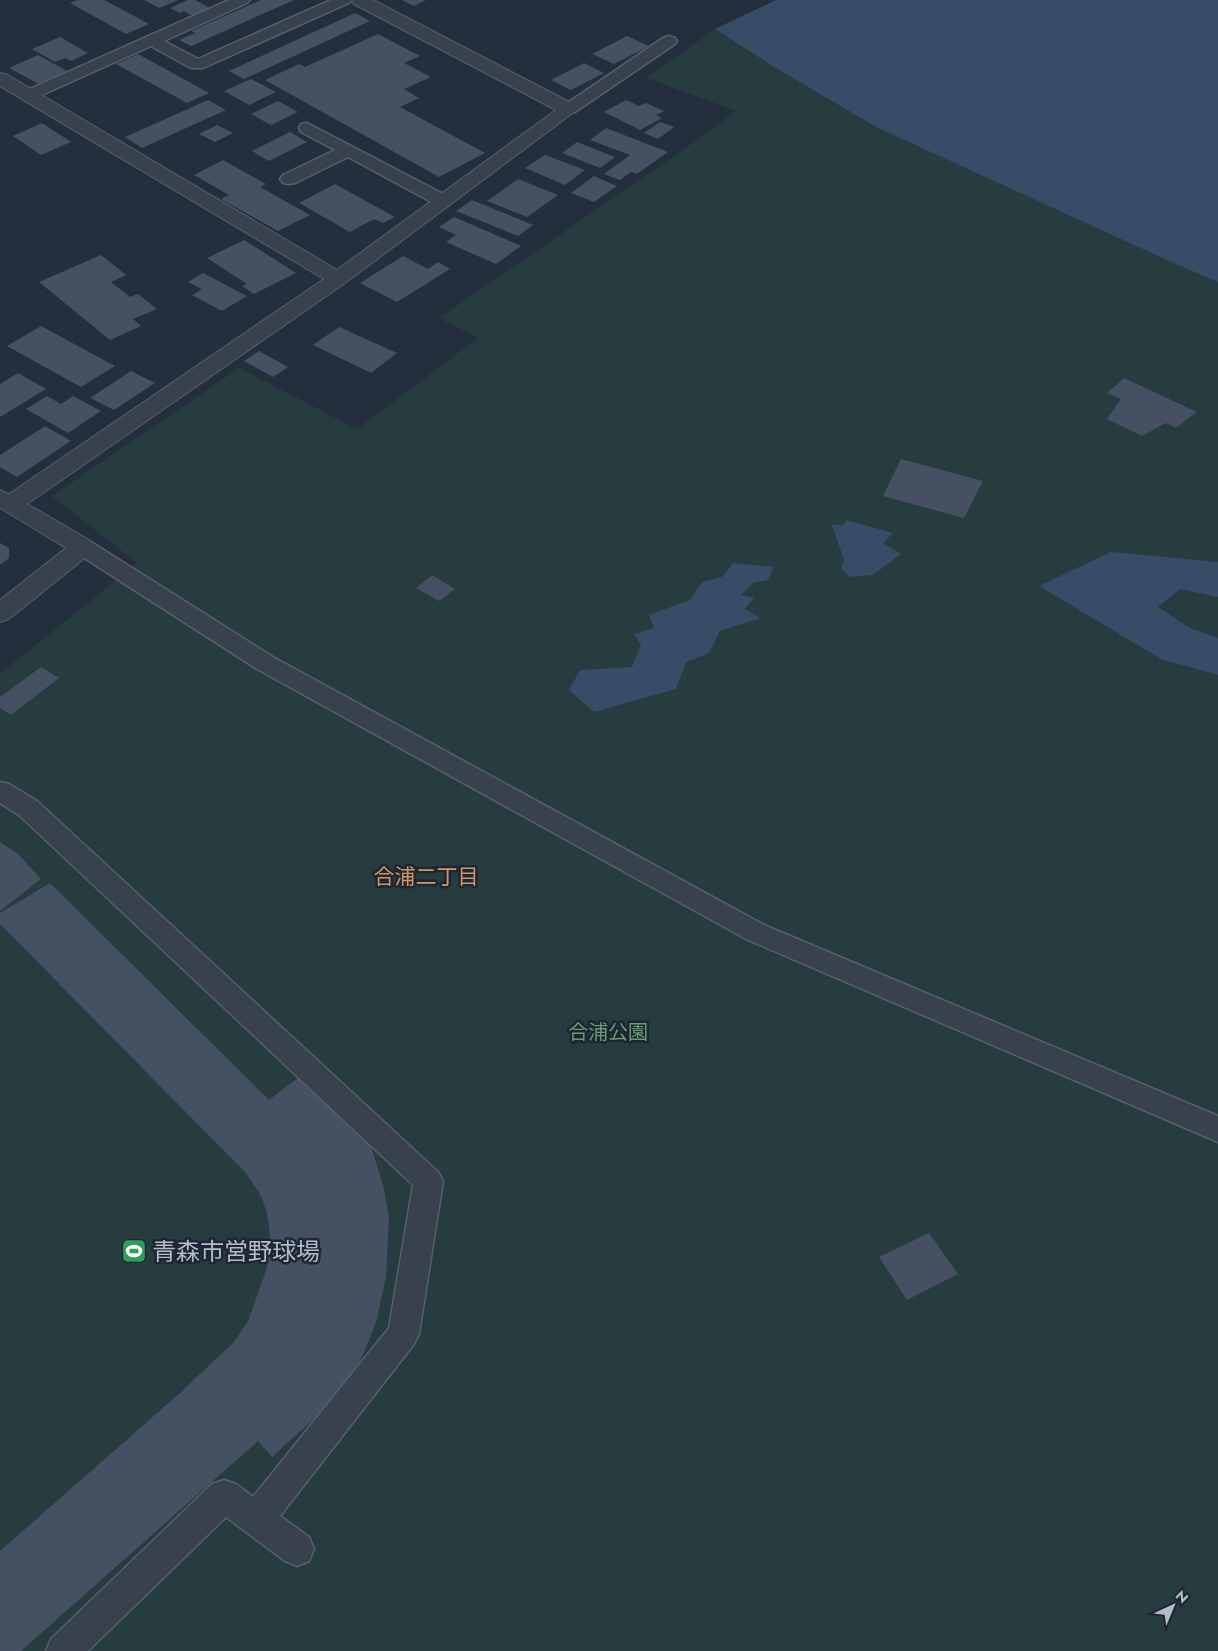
<svg xmlns="http://www.w3.org/2000/svg" width="1218" height="1651" font-family="Jost,'Noto Sans JP',sans-serif">
  <style>
    .green { fill: #263c3f }
    .water { fill: #394c67 }
    .building { fill: #455162 }
    .lines { fill: none; stroke-linecap: round; stroke-linejoin: round }
    .service-casing { stroke: #565f6c; stroke-width: 3 }
    .minor-casing { stroke: #565f6c; stroke-width: 2 }
    .tertiary-casing { stroke: #565f6c; stroke-width: 2 }
    .service { fill: #38414e; fill-rule: evenodd }
    .minor { fill: #38414e; fill-rule: evenodd }
    .tertiary { fill: #38414e; fill-rule: evenodd }
    .labels { text-anchor: middle; dominant-baseline: central; stroke-width: 5; stroke-linejoin: round; paint-order: stroke }
    .park-label { font-size: 20px; fill: #6b9a76; stroke: #1d2633 }
    .neighbourhood-label { font-size: 21px; fill: #d59563; stroke: #1d2633 }
    .near-poi-label { font-size: 24px; fill: #b4bcc9; stroke: #1d2633; text-anchor: start }
  </style>
  <rect width="100%" height="100%" fill="#242f3e"/>
  <!-- green -->
  <path class="green" d="M 715,29 L 774,67 L 878,128 L 1171,262 L 1218,282 L 1218,1651 L 0,1651 L 0,674 L 137,563 L 52,496 L 239,368 L 357,429 L 478,338 L 439,318 L 690,145 L 736,111 L 646,78 Z"/>
  <!-- water -->
  <path class="water" d="M 776,0 L 1218,0 L 1218,282 L 1171,262 L 878,128 L 774,67 L 715,29 Z
    M 847,520 L 893,533 L 883,543 L 901,554 L 873,575 L 851,577 L 841,569 L 844,560 L 832,525 L 843,525 Z
    M 1111,552 L 1218,562 L 1218,597 L 1180,589 L 1158,607 L 1190,628 L 1218,638 L 1218,675 L 1161,659 L 1039,586 Z
    M 733,563 L 774,567 L 768,580 L 753,583 L 741,595 L 754,598 L 745,609 L 760,618 L 720,631 L 709,653 L 686,662 L 676,689 L 594,712 L 569,690 L 580,670 L 632,667 L 641,645 L 634,634 L 654,628 L 649,615 L 690,600 L 702,582 L 722,577 Z"/>
  <!-- building -->
  <path class="building" d="M 78,0 L 104,0 L 149,24 L 126,34 L 70,3 Z
    M 144,0 L 178,0 L 159,8 Z
    M 188,0 L 195,0 L 212,9 L 194,17 L 184,11 L 180,13 L 170,8 Z
    M 261,0 L 294,0 L 191,46 L 179,40 L 195,33 L 191,31 Z
    M 402,0 L 426,0 L 414,6 Z
    M 355,13 L 370,21 L 244,79 L 229,71 Z
    M 378,34 L 420,56 L 404,63 L 431,77 L 404,89 L 419,98 L 400,107 L 485,153 L 439,177 L 265,80 L 299,64 L 305,67 Z
    M 627,36 L 649,46 L 614,64 L 592,54 Z
    M 60,37 L 88,53 L 71,61 L 65,58 L 55,62 L 32,49 Z
    M 138,54 L 209,93 L 187,103 L 116,64 Z
    M 38,55 L 67,71 L 39,84 L 9,68 Z
    M 584,63 L 604,73 L 571,90 L 551,80 Z
    M 251,79 L 276,92 L 249,105 L 224,91 Z
    M 208,100 L 226,110 L 142,148 L 125,137 Z
    M 626,100 L 639,106 L 646,103 L 664,111 L 656,115 L 662,118 L 640,130 L 604,112 Z
    M 278,101 L 298,112 L 271,125 L 251,114 Z
    M 660,122 L 674,127 L 658,139 L 644,133 Z
    M 42,123 L 71,142 L 41,155 L 13,136 Z
    M 217,125 L 233,133 L 215,142 L 199,134 Z
    M 606,128 L 668,152 L 637,174 L 631,172 L 620,180 L 604,174 L 630,155 L 590,140 Z
    M 290,132 L 307,142 L 269,161 L 252,151 Z
    M 577,142 L 615,157 L 600,168 L 562,153 Z
    M 545,155 L 585,170 L 565,185 L 525,168 Z
    M 223,160 L 266,184 L 260,187 L 310,215 L 278,231 L 221,199 L 229,195 L 194,175 Z
    M 594,176 L 617,186 L 594,202 L 571,193 Z
    M 518,179 L 558,195 L 527,217 L 487,201 Z
    M 335,184 L 395,217 L 383,223 L 374,219 L 350,232 L 299,203 Z
    M 472,200 L 533,225 L 518,236 L 456,211 Z
    M 454,217 L 521,246 L 496,264 L 446,242 L 456,235 L 439,227 Z
    M 244,240 L 296,273 L 254,294 L 242,286 L 247,284 L 207,258 Z
    M 101,255 L 126,275 L 111,282 L 130,297 L 138,294 L 157,309 L 133,319 L 141,326 L 110,340 L 39,282 Z
    M 403,256 L 428,269 L 438,262 L 450,269 L 397,302 L 360,283 Z
    M 203,273 L 247,296 L 222,311 L 192,295 L 202,289 L 188,282 Z
    M 41,326 L 115,366 L 81,387 L 7,346 Z
    M 339,327 L 397,353 L 371,373 L 313,345 Z
    M 259,351 L 288,367 L 273,377 L 244,361 Z
    M 131,371 L 155,383 L 114,410 L 90,398 Z
    M 18,373 L 46,389 L 0,417 L 0,384 Z
    M 1124,378 L 1197,412 L 1176,428 L 1166,423 L 1142,436 L 1107,419 L 1121,399 L 1107,393 Z
    M 47,396 L 61,404 L 73,396 L 101,411 L 68,433 L 26,409 Z
    M 45,426 L 71,441 L 17,477 L 0,467 L 0,455 Z
    M 901,459 L 983,481 L 964,518 L 883,496 Z
    M 0,543 L 9,548 L 9,558 L 0,565 Z
    M 432,575 L 455,589 L 439,601 L 416,588 Z
    M 41,667 L 59,678 L 11,715 L 0,708 L 0,697 Z
    M 0,842 L 18,854 L 41,879 L 0,911 Z
    M 50,883 L 269,1100 L 304,1073 L 358,1130 L 372,1149 L 384,1189 L 389,1218 L 386,1277 L 376,1323 L 363,1355 L 347,1384 L 319,1414 L 272,1457 L 258,1441 L 21,1651 L 0,1651 L 0,1551 L 181,1392 L 234,1342 L 248,1321 L 267,1268 L 270,1235 L 267,1213 L 260,1194 L 246,1173 L 0,924 L 0,913 Z
    M 929,1233 L 958,1274 L 907,1300 L 879,1257 Z"/>
  <g class="lines">
    <defs>
      <path id="service" d="M 229,0 L 250,0 L 247,3 L 164,41 L 198,59 L 331,0 L 352,0 L 349,3 L 203,68 L 191,68 L 151,46 L 35,98 L 23,98 L 21,95 L 23,92 Z
        M 669,36 L 675,38 L 677,41 L 675,44 L 575,112 L 563,112 L 561,109 L 563,106 L 663,38 Z
        M 307,123 L 449,197 L 452,201 L 449,205 L 443,206 L 437,205 L 348,157 L 295,183 L 289,184 L 283,183 L 280,179 L 283,175 L 335,150 L 301,132 L 299,128 L 301,124 Z
        M 83,540 L 91,542 L 273,657 L 764,925 L 1218,1116 L 1218,1142 L 746,939 L 257,669 L 75,552 L 72,547 L 75,542 Z
        M 0,782 L 9,784 L 37,801 L 438,1172 L 443,1181 L 419,1334 L 414,1344 L 280,1516 L 309,1537 L 314,1549 L 309,1561 L 297,1566 L 285,1561 L 226,1517 L 88,1651 L 46,1651 L 51,1639 L 212,1484 L 224,1480 L 236,1484 L 253,1497 L 389,1328 L 413,1185 L 19,815 L 0,803 Z"/>
      <path id="minor" d="M 352,0 L 373,0 L 575,105 L 578,109 L 345,283 L 27,504 L 91,541 L 95,547 L 91,553 L 9,619 L 0,622 L 0,600 L 66,548 L 2,509 L 0,501 L 2,499 L 324,279 L 0,86 L 0,73 L 6,74 L 337,270 L 556,110 L 354,4 Z"/>
      <path id="tertiary" d="M 0,490 L 18,499 L 22,504 L 18,509 L 10,512 L 0,508 Z"/>
    </defs>
    <!-- service casing -->
    <use href="#service" class="service-casing"/>
    <!-- minor casing -->
    <use href="#minor" class="minor-casing"/>
    <!-- tertiary casing -->
    <use href="#tertiary" class="tertiary-casing"/>
    <!-- service -->
    <use href="#service" class="service"/>
    <!-- minor -->
    <use href="#minor" class="minor"/>
    <!-- tertiary -->
    <use href="#tertiary" class="tertiary"/>
  </g>
  <!-- icons -->
  <defs>
    <symbol id="stadium-square" viewBox="-11 -11 22 22"><rect x="-9" y="-9" width="18" height="18" rx="4" fill="#2e9e5b" stroke="#1d2633"/><path d="M0-5a6.5 5 0 1 0 0 10a6.5 5 0 1 0 0-10ZM-3.5-1.8h7v3.6h-7Z" fill="#fff"/></symbol>
  </defs>
  <g fill-rule="evenodd">
    <use href="#stadium-square" x="120" y="1237" width="28" height="28"/>
  </g>
  <g class="labels">
    <!-- park labels -->
    <g class="park-label">
      <text x="608" y="1032">合浦公園</text>
    </g>
    <!-- neighbourhood labels -->
    <g class="neighbourhood-label">
      <text x="426" y="877">合浦二丁目</text>
    </g>
    <!-- near-poi labels -->
    <g class="near-poi-label">
      <text x="152" y="1251">青森市営野球場</text>
    </g>
  </g>
  <!-- north arrow -->
  <g transform="translate(1173 1606) rotate(44)" stroke="#1d2633" stroke-width="4" paint-order="stroke">
  <path d="M0-4L9 19L0 12L-9 19Z" fill="#b4bcc9"/>
  <text y="-8" font-size="14" font-weight="bold" text-anchor="middle" fill="#b4bcc9">N</text>
  </g>
</svg>
